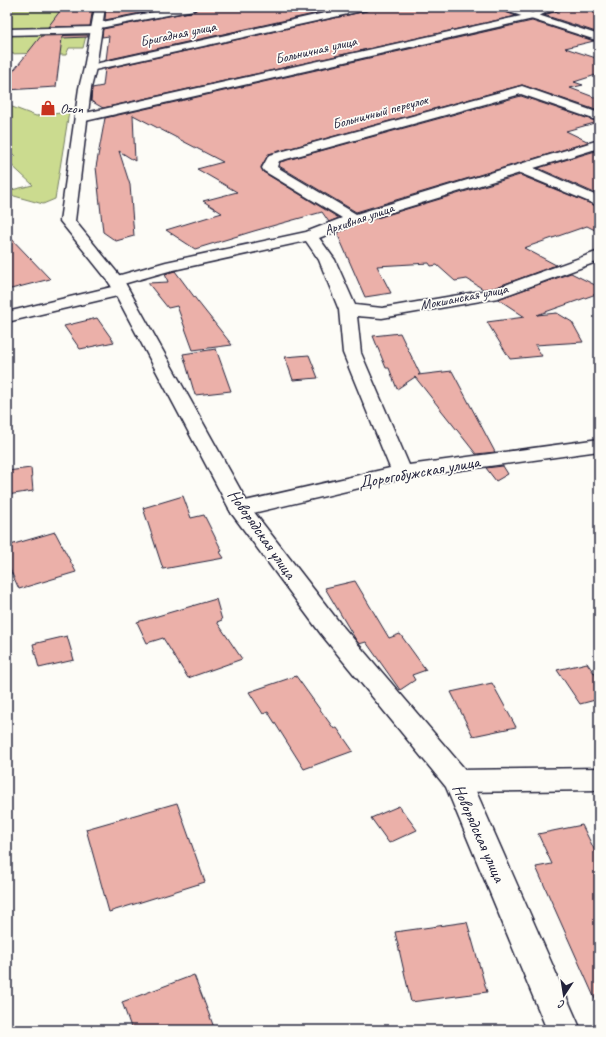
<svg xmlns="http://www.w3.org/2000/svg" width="606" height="1037" font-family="Caveat,sans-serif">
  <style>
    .green { fill: #cbdb8f; stroke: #767e65 }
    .building { fill: #ebb0a9; stroke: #22223b }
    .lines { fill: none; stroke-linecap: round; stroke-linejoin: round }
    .minor-casing { stroke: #22223b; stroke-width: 3 }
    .tertiary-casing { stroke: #22223b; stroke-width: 3 }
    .secondary-casing { stroke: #22223b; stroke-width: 3 }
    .minor { fill: #fdfcf7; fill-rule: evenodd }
    .tertiary { fill: #fdfcf7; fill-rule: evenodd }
    .secondary { fill: #fdfcf7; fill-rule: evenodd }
    .labels { text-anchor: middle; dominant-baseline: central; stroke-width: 3.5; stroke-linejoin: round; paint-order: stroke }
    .far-street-label { font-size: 14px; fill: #22223b; stroke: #fdfcf7 }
    .far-poi-label { font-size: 14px; fill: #22223b; stroke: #fdfcf7; text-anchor: start }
    .street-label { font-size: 17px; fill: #22223b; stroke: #fdfcf7 }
  </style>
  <rect width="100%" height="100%" fill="#fdfcf7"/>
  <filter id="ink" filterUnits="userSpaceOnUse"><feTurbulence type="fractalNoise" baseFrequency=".025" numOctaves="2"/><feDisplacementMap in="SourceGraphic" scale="8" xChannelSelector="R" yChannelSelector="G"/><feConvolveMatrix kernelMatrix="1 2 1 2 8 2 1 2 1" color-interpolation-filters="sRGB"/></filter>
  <g filter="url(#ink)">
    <!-- green -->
    <path class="green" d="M 7,7 L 94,7 L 89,27 L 7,31 Z
      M 87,32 L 83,48 L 69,48 L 66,55 L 47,55 L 47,53 L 7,54 L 7,34 Z
      M 7,105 L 36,116 L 69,112 L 55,199 L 43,204 L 7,194 L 7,191 L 33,185 L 7,161 L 7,158 L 15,156 L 7,148 Z"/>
    <!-- building -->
    <path class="building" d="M 63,7 L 66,7 L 66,10 L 67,7 L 93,7 L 90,26 L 48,27 Z
      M 106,7 L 171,7 L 105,20 Z
      M 200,7 L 345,7 L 106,60 L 109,36 L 102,37 L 103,29 L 194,11 Z
      M 372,7 L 498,7 L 500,10 L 516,16 L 103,108 L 91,101 L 92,88 L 103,86 L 105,69 L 366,11 Z
      M 562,7 L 599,7 L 599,33 L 544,15 L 560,10 Z
      M 532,21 L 594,41 L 565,48 L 599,59 L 599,74 L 574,82 L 583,85 L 570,88 L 599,99 L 599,111 L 522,85 L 269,154 L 261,167 L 263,172 L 339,218 L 329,222 L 322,212 L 254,231 L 195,249 L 166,230 L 222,213 L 203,201 L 237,192 L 197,169 L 223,162 L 133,115 L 135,161 L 119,151 L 130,185 L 134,236 L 116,241 L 103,232 L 96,167 L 105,118 Z
      M 88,35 L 88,37 L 62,38 L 56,87 L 7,90 L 7,79 L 41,36 Z
      M 521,96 L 598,122 L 566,131 L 589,142 L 356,212 L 279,166 L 280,162 Z
      M 599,150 L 599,195 L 538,168 Z
      M 520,175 L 599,207 L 599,232 L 587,226 L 524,248 L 556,265 L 494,288 L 483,289 L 467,279 L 455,281 L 437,265 L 431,266 L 429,263 L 377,266 L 391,293 L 365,297 L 337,233 L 360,223 Z
      M 7,234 L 50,279 L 7,290 Z
      M 175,271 L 198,302 L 232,345 L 193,350 L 177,306 L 168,308 L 148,283 L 168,282 L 165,274 Z
      M 571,273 L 599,287 L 599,293 L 537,315 L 557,313 L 572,322 L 583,342 L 535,345 L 542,356 L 510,359 L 487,322 L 525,317 L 498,299 Z
      M 97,318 L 114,342 L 80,349 L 64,326 Z
      M 400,333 L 420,374 L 418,375 L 452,371 L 495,452 L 476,454 L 415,377 L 397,389 L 389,368 L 386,368 L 373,336 Z
      M 216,349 L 231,391 L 195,395 L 183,354 Z
      M 309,355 L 318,378 L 293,380 L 285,357 Z
      M 503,466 L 508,474 L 496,481 L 486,468 Z
      M 31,468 L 33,491 L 7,495 L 7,471 Z
      M 183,496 L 191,518 L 204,515 L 222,551 L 220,552 L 224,558 L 163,569 L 143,508 Z
      M 55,532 L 76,572 L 19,589 L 7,563 L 7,546 Z
      M 355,581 L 389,638 L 400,634 L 426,670 L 412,675 L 415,680 L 400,690 L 366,642 L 359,644 L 356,640 L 325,588 Z
      M 216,599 L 222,620 L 217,622 L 242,659 L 188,678 L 163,638 L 147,643 L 137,622 Z
      M 67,636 L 74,660 L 39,668 L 33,644 Z
      M 587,663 L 599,680 L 599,699 L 580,704 L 557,670 Z
      M 296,676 L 334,729 L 337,728 L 353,751 L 304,769 L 268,712 L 263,714 L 249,692 Z
      M 492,683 L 516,727 L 473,736 L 451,692 Z
      M 177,803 L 205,882 L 109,912 L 86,829 Z
      M 399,806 L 417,830 L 389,843 L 371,818 Z
      M 582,825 L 599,859 L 599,1008 L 536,867 L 552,864 L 538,834 Z
      M 467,922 L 487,992 L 411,1002 L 395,932 Z
      M 194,975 L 215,1030 L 132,1030 L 122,1002 Z"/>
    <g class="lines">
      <defs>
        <path id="minor" d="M 179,7 L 199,7 L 194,10 L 100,28 L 101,30 L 100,32 L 96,33 L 7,35 L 7,29 L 92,27 L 93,24 L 97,23 Z
          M 352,7 L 371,7 L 366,10 L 90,71 L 86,70 L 84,68 L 86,66 L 90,65 Z
          M 545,7 L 561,7 L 560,9 L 545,13 L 533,19 L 81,122 L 77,121 L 75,118 L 77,115 L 81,114 L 530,14 Z
          M 522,86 L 599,113 L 599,121 L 521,94 L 279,161 L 277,167 L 356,214 L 599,140 L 599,148 L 534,168 L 599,197 L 599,206 L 520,173 L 359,222 L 319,238 L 335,260 L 355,305 L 382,308 L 494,289 L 599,251 L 599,261 L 498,298 L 382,318 L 357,316 L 361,353 L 409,465 L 599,439 L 599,451 L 402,478 L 240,516 L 232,514 L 229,509 L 232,504 L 390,468 L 343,353 L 339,310 L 319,260 L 306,241 L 169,271 L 116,286 L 110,284 L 108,281 L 110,278 L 166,262 L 306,232 L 342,218 L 264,171 L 262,168 L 269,155 Z
          M 120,285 L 126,286 L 128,290 L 126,294 L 7,322 L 7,312 Z
          M 599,768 L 599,790 L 458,792 L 448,789 L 444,781 L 448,773 L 458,770 Z"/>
        <path id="tertiary" d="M 95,7 L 105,7 L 96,68 L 91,88 L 75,221 L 124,281 L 250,507 L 339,622 L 468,773 L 581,1030 L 547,1030 L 446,787 L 321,634 L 232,514 L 109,282 L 60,221 L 79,88 L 84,68 Z"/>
        <path id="secondary" d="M 499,7 L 514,7 L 599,35 L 599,41 L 500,9 Z"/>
      </defs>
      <!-- minor casing -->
      <use href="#minor" class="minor-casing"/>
      <!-- tertiary casing -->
      <use href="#tertiary" class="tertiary-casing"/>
      <!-- secondary casing -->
      <use href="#secondary" class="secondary-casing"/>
      <!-- minor -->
      <use href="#minor" class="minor"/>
      <!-- tertiary -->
      <use href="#tertiary" class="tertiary"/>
      <!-- secondary -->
      <use href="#secondary" class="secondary"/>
    </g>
  </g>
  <!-- icons -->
  <defs>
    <symbol id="shop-bare" viewBox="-9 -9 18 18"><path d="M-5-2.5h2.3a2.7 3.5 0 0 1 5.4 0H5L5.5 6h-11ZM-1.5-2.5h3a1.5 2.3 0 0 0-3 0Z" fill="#c8321e" stroke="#fdfcf7" stroke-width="2.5" paint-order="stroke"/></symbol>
  </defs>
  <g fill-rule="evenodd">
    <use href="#shop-bare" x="37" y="97" width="22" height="22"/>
  </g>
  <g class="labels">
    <!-- far-street labels -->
    <g class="far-street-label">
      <text transform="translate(178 34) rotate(-12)">Бригадная улица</text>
      <text transform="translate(316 50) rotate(-13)">Больничная улица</text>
      <text transform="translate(380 112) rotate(-15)">Больничный переулок</text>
      <text transform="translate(359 219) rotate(-19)">Архивная улица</text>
      <text transform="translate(464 297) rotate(-11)">Мокшанская улица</text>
    </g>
    <!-- far-poi labels -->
    <g class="far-poi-label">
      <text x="60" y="108">Ozon</text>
    </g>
    <!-- street labels -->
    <g class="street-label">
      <text transform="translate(419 472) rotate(-10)">Дорогобужская улица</text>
      <text transform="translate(262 534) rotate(55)">Новорядская улица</text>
      <text transform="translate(479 833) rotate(66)">Новорядская улица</text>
    </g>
  </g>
  <!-- margin -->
  <rect width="606" height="1037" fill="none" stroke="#fdfcf7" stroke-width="24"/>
  <rect x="12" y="12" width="582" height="1013" fill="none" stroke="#22223b" stroke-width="1.5" filter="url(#ink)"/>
  <!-- north arrow -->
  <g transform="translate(564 995) rotate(192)" stroke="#fdfcf7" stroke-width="3" paint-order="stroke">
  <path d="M0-3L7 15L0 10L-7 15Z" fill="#22223b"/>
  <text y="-6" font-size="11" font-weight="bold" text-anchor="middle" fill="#22223b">С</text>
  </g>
</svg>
